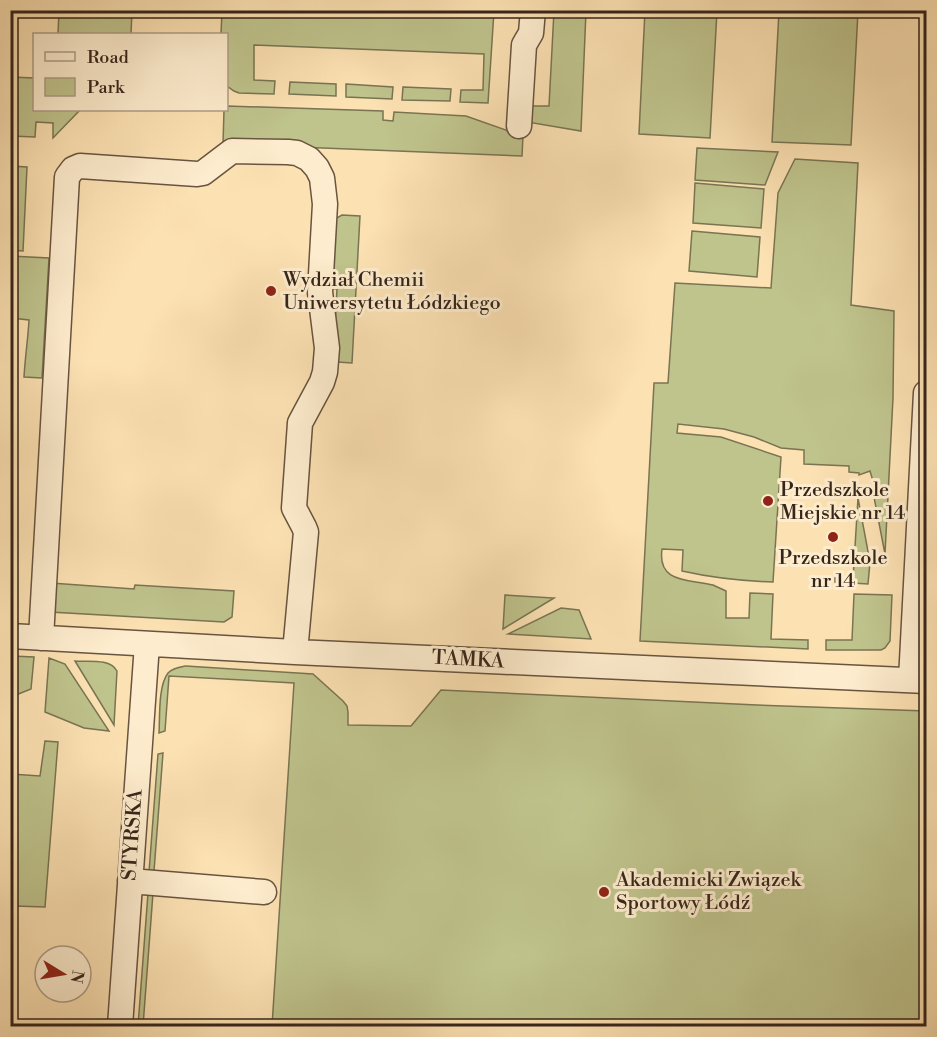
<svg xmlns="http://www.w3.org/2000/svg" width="937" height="1037" font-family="'Libre Bodoni',serif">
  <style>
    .green { fill: #bfc38c; stroke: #7a7453; stroke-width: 1.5 }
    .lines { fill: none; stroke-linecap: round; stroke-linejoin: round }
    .minor-casing { stroke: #685440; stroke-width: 27 }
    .minor { stroke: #fdeccd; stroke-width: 24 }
    .poi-dot { fill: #8f2418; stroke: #fdeccd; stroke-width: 2 }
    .labels { text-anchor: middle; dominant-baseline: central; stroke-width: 6; stroke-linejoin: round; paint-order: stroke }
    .poi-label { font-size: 20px; fill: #36251a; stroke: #fdeccd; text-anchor: start }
    .street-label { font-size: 20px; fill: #36251a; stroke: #fdeccd }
  </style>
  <rect width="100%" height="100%" fill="#fce1b2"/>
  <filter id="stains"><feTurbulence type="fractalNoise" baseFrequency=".00333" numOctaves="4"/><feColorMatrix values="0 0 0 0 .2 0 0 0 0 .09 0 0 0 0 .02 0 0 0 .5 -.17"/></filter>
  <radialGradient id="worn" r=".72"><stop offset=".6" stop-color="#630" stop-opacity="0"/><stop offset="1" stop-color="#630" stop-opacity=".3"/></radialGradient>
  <!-- green -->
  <path class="green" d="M 645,10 L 717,11 L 710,138 L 639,134 Z
    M 59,11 L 132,11 L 131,34 L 58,34 Z
    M 222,11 L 494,11 L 488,103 L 460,102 L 461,90 L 483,90 L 484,54 L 254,45 L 254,80 L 275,81 L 274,94 L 239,93 L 234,91 L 227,86 L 226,34 L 221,34 Z
    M 554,11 L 586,11 L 581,131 L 527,122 L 529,106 L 549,106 Z
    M 779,11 L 858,11 L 851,145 L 772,142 Z
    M 11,77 L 34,78 L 34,110 L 80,110 L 53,138 L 53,123 L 36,122 L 35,137 L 11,136 Z
    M 290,82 L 336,84 L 336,96 L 289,94 Z
    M 346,84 L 393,87 L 392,99 L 346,97 Z
    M 403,87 L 451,89 L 450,101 L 402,100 Z
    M 227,106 L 383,111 L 383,120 L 393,121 L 394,112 L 466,116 L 523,136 L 522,156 L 223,144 L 224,110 L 226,110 Z
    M 697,148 L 778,152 L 765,185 L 695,180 Z
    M 795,159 L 858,163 L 851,305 L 894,311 L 893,398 L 885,554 L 873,492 L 876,491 L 870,471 L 859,475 L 859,473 L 849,472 L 849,466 L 804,464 L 804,450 L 781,448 L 754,437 L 724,429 L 678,424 L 677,433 L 721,437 L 781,457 L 773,582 C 742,581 713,578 682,571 L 683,550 L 662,549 C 657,584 690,579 713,585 C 717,587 722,589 726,591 L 726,618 L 749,618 L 750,593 L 773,594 L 771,639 L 808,640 L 808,649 L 640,641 L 654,383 L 668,383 L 675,283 L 771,288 L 778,193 Z
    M 11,166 L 27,167 L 23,251 L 11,250 Z
    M 695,183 L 764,189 L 761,228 L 693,223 Z
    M 342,215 L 360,216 L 352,363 L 337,362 L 333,358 L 337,289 L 329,288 L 335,219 Z
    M 692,231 L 760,237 L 757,277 L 689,271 Z
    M 10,256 L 49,258 L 42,378 L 24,377 C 25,358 28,339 29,320 L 11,318 Z
    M 858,498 L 870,562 L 868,584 L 835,582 L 835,578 L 853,579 Z
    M 51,583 L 134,589 L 135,585 L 234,591 L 232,617 L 224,622 L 50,612 Z
    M 854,594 L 892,595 L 890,641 L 885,648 L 881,650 L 826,650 L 826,640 L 852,640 Z
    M 505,595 L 554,598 L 503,629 Z
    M 561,608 L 579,610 L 591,639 L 508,634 Z
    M 11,656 L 34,657 L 31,689 L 16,695 L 11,695 Z
    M 49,658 L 65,664 L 109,731 L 84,728 L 45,712 Z
    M 75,661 C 88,662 110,658 117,671 L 114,725 Z
    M 186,666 L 313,674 L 343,701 L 347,706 L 348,712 L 348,725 L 411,726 L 441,690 L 757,705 L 926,711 L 926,1026 L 272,1026 L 294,683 L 169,676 L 165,731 L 159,733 C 160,717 158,686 168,673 C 173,668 180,667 186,666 Z
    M 45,741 L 58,742 L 45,907 L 14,906 L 14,918 L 11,917 L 11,774 L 40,776 Z
    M 163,753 L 154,871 L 149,872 L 158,754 Z
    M 148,893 L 153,893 L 143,1026 L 138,1026 Z"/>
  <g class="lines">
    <defs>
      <path id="minor" d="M 519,126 L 524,45 L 531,33 L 533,10
        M 10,636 L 295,652 L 926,681
        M 41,638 L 67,177 L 73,169 L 80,166 L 197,174 L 203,173 L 232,151 L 288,152 L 297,153 L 309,159 L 317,168 L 322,178 L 325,204 L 320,292 L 327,348 L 325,372 L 322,382 L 300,423 L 294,508 L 304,527 L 306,532 L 295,652
        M 911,680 L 926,393
        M 130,881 L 264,892
        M 120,1026 L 147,644"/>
    </defs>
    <!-- minor casing -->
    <use href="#minor" class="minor-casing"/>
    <!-- minor -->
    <use href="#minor" class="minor"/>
  </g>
  <!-- markers -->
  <g class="poi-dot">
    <circle cx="271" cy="291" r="6"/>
    <circle cx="768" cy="501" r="6"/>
    <circle cx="833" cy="537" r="6"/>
    <circle cx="604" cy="892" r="6"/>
  </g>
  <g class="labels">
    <!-- poi labels -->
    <g class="poi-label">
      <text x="283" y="280">Wydział Chemii<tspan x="283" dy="23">Uniwersytetu Łódzkiego</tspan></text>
      <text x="780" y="490">Przedszkole<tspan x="780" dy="23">Miejskie nr 14</tspan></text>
      <text x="833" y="558" text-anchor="middle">Przedszkole<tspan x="833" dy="23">nr 14</tspan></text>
      <text x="616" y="880">Akademicki Związek<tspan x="616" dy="23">Sportowy Łódź</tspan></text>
    </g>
    <!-- street labels -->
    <g class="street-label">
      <text transform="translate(468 660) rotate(3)">TAMKA</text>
      <text transform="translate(133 835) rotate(-86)">STYRSKA</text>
    </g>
  </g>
  <!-- margin -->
  <rect width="937" height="1037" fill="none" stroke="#fce1b2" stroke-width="36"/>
  <rect x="12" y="12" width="913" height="1013" fill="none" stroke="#36251a" stroke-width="3"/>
  <rect x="18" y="18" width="901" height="1001" fill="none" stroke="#36251a" stroke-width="1.5"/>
  <!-- legend -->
  <rect x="33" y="33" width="195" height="78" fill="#fdeccd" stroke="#ad9c85" stroke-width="1.5"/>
  <rect x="45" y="52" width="30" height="9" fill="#fdeccd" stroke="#ad9c85" stroke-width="1.5"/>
  <text x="87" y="63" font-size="18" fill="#36251a">Road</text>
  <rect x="45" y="78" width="30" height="18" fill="#bfc38c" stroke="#ad9c85" stroke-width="1.5"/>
  <text x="87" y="93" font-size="18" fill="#36251a">Park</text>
  <!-- north arrow -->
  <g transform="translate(63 974) rotate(101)"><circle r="28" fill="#fdeccd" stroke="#ad9c85" stroke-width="1.5"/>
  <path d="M0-4.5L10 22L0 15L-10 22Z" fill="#8f2418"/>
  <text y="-9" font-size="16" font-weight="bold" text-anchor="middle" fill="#36251a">N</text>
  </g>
  <rect width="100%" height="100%" filter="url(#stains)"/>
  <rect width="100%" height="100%" fill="url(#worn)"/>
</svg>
